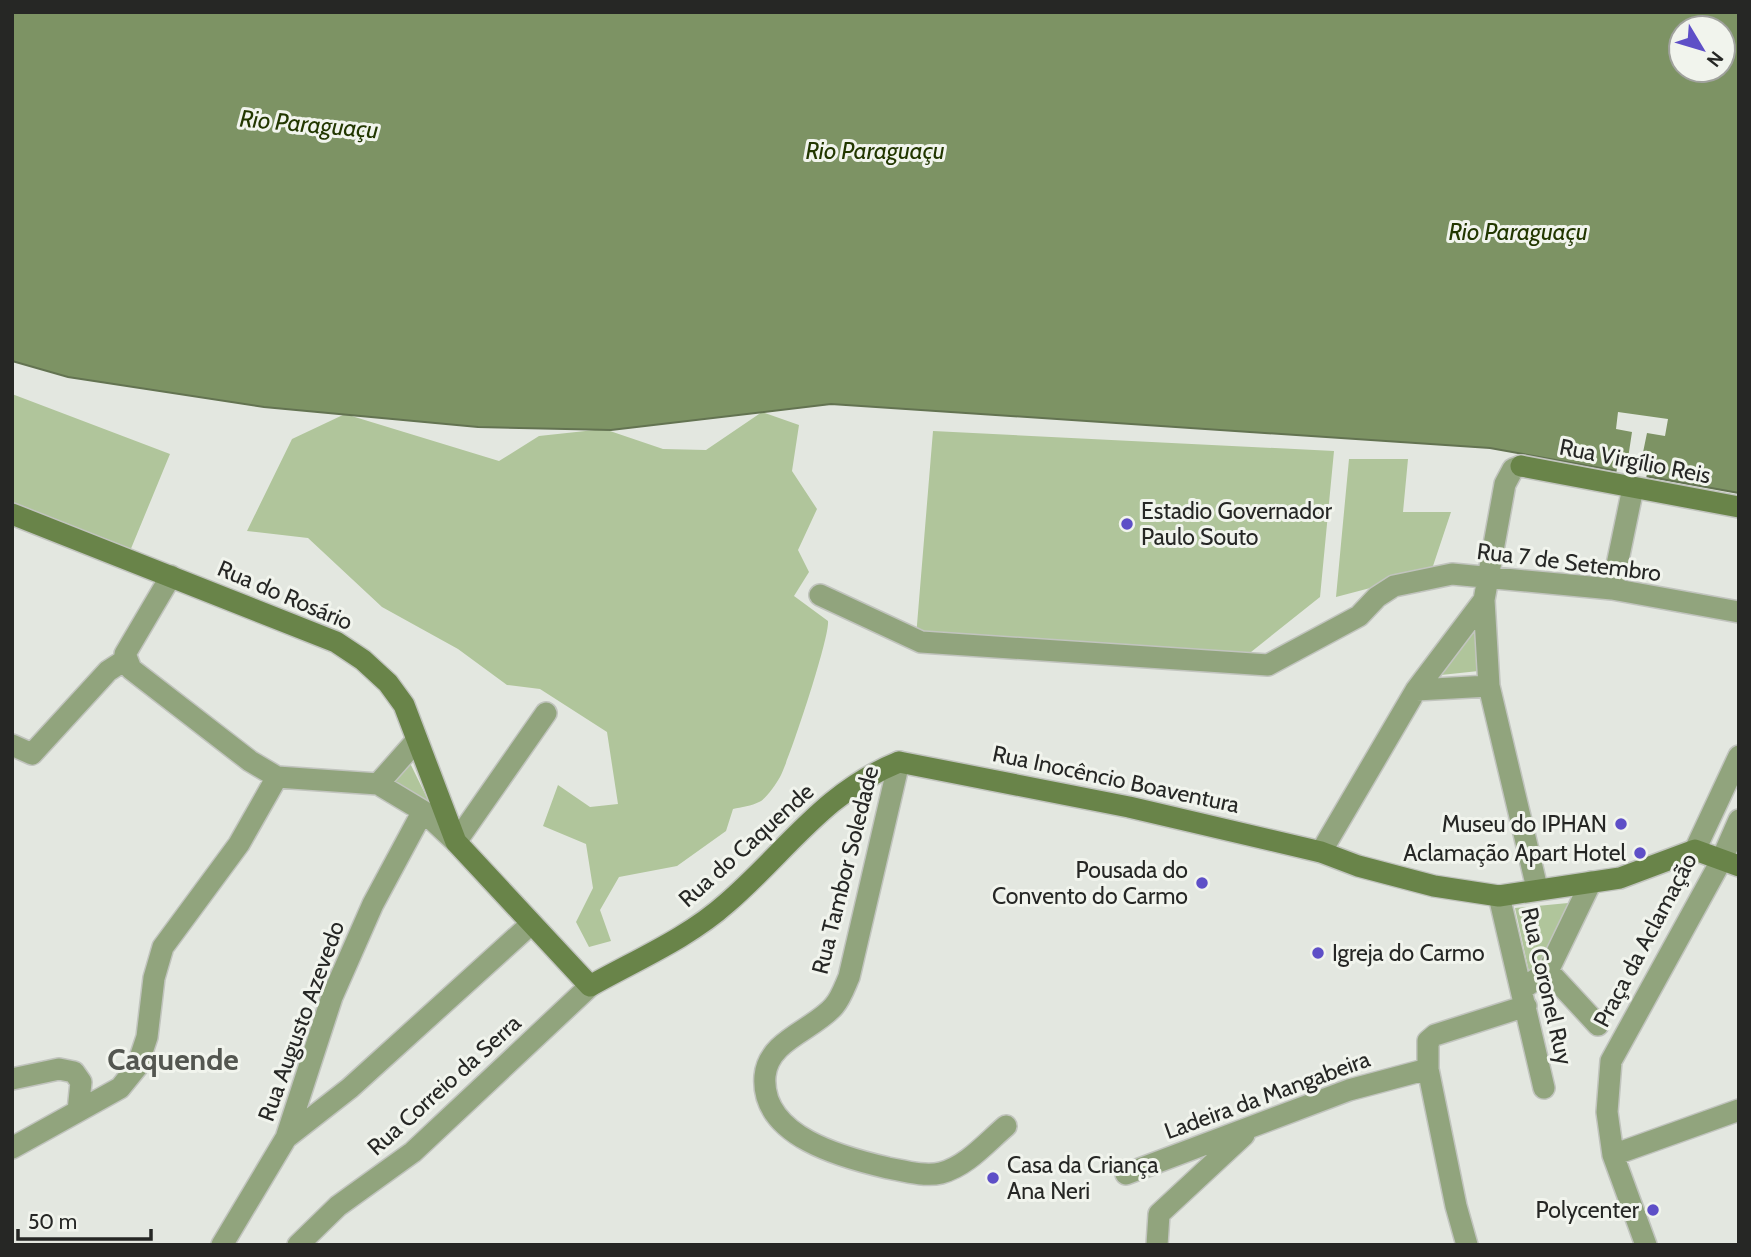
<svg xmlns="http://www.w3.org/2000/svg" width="1751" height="1257" font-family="Cabin,sans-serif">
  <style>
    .green { fill: #b0c59b }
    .water { fill: #7d9364; stroke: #637351; stroke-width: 2; fill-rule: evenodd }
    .pier { fill: #e3e7e0 }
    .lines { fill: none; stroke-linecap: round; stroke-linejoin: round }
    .street-casing { stroke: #c1c4be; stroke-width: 24 }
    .secondary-casing { stroke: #c1c4be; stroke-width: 24 }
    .street { stroke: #91a47d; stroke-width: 21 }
    .secondary { stroke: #698449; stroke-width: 21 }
    .poi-dot { fill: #5e4fc7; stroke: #f1f4ed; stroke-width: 2.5 }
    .labels { text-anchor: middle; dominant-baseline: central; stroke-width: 6; stroke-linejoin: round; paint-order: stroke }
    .street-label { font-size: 23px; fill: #262725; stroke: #f1f4ed }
    .poi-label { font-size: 23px; fill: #262725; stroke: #f1f4ed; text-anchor: end }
    .water-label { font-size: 24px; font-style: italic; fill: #223700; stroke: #f1f4ed }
    .district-label { font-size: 30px; font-weight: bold; fill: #535650; stroke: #f1f4ed }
  </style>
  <rect width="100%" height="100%" fill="#e3e7e0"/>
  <!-- green -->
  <path class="green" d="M 12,394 L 170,454 L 130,551 L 12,505 Z
    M 762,412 L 799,425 L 792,471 L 817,509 L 798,550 L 809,572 L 794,596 L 828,621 C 830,637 790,758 780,777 C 776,784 766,799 759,802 C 752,806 741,807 733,809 L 726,831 L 677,866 L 619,877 L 600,910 L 611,941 L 589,947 L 576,922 L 593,888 L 586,844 L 543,826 L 558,785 L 590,807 L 618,804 L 607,732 L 540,689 L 507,685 L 458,649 L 382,607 L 308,538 L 247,531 L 292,439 L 345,414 L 499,461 L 539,436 L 604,429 L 663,449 L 706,450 Z
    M 933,431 L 1334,451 L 1320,597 L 1246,656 L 916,637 Z
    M 1349,459 L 1408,459 L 1403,512 L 1451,512 L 1431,572 L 1336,597 Z
    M 1472,625 L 1488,670 L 1441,675 Z
    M 408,759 L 431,806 L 392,781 Z
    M 1589,901 L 1531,981 L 1515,908 Z"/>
  <!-- water -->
  <path class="water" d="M 12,12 L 1739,12 L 1739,493 L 1490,448 L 831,404 L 611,430 L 478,427 L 264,407 L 68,377 L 12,361 ZM 1681,28 L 1723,28 L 1723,70 L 1681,70 Z"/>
  <!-- pier -->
  <path class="pier" d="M 1618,412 L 1668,419 L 1665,436 L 1647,433 L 1640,467 L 1648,468 L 1646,479 L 1616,474 L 1618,463 L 1627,465 L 1632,432 L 1616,429 Z"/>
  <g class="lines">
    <defs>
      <path id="street" d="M 1521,466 L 1513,469 L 1505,484 L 1484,600 L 1489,686 L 1537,888
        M 171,576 L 125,654 L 131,669 L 250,761 L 277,777 L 378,784
        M 1612,589 L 1633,488
        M 820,595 L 921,642 L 1268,665 L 1359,616 L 1377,597 L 1394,586 L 1452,574 L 1612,589 L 1739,612
        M 1416,690 L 1489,686
        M 417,740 L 378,784 L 423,811 L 456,842 L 546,713
        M 12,745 L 32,754 L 108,671 L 125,660
        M 899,762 L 849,977 C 845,986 841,998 834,1006 C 814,1030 768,1040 765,1076 C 760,1137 845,1158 888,1168 C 904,1171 925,1177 941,1173 C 967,1166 986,1143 1006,1126
        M 1695,850 L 1739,756
        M 1321,852 L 1416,690 L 1484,600
        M 1499,896 L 1544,1088
        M 1548,971 L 1598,1025
        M 1522,989 L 1548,971 L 1591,882
        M 12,1079 L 59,1069 L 74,1072 L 81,1082 L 78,1111
        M 286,1138 L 350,1088 L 531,924
        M 12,1148 L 120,1088 L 137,1067 L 147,1037 L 154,978 L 163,947 L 239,844 L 277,777
        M 1613,1155 L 1739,1110
        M 1126,1174 L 1349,1090 L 1428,1069
        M 222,1245 L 286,1138 L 332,997 L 373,904 L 423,811
        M 298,1245 L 338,1206 L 413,1152 L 590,986
        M 1157,1245 L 1159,1214 L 1244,1135
        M 1467,1245 L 1456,1206 L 1428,1069 L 1428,1041 L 1435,1035 L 1526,1006
        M 1646,1245 L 1613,1155 L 1607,1112 L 1611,1061 L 1721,861 L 1739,820"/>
      <path id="secondary" d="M 1521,466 L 1739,507
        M 12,514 L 336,642 L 363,660 L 388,683 L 404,705 L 456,842 L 590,986 C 636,960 688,938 727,903 C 786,852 824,792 899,762 L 1129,807 L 1321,852 L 1358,866 L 1434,886 L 1499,896 L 1620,878 L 1695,850 L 1739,866"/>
    </defs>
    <!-- street casing -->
    <use href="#street" class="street-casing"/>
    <!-- secondary casing -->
    <use href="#secondary" class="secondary-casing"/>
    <!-- street -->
    <use href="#street" class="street"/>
    <!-- secondary -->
    <use href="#secondary" class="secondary"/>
  </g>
  <!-- markers -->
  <g class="poi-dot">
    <circle cx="1127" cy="524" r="7"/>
    <circle cx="1621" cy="824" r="7"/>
    <circle cx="1640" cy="853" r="7"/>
    <circle cx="1202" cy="883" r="7"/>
    <circle cx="1318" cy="953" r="7"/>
    <circle cx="993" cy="1178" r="7"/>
    <circle cx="1653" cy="1210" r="7"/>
  </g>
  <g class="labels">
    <!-- street labels -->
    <g class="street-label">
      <text transform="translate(1635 461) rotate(11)">Rua Virgílio Reis</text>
      <text transform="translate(1569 562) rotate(7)">Rua 7 de Setembro</text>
      <text transform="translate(285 595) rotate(23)">Rua do Rosário</text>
      <text transform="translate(1116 779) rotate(12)">Rua Inocêncio Boaventura</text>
      <text transform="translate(746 845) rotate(-42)">Rua do Caquende</text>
      <text transform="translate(845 870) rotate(-76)">Rua Tambor Soledade</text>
      <text transform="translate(1645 940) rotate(-62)">Praça da Aclamação</text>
      <text transform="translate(1547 986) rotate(77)">Rua Coronel Ruy</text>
      <text transform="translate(301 1021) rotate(-70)">Rua Augusto Azevedo</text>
      <text transform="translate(444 1085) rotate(-42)">Rua Correio da Serra</text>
      <text transform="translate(1267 1095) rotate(-20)">Ladeira da Mangabeira</text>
    </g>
    <!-- poi labels -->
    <g class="poi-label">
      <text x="1141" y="511" text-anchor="start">Estadio Governador<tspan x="1141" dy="26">Paulo Souto</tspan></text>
      <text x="1607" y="824">Museu do IPHAN</text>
      <text x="1626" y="853">Aclamação Apart Hotel</text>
      <text x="1188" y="870">Pousada do<tspan x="1188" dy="26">Convento do Carmo</tspan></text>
      <text x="1332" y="953" text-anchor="start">Igreja do Carmo</text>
      <text x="1007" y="1165" text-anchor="start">Casa da Criança<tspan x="1007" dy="26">Ana Neri</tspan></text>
      <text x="1639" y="1210">Polycenter</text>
    </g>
    <!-- water labels -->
    <g class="water-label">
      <text transform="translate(309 124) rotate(5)">Rio Paraguaçu</text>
      <text x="875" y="150">Rio Paraguaçu</text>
      <text x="1518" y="231">Rio Paraguaçu</text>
    </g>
    <!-- district labels -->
    <g class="district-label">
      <text x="173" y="1059">Caquende</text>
    </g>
  </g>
  <!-- border -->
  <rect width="1751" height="1257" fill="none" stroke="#262725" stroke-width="28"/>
  <!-- north arrow -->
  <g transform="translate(1702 49) rotate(128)"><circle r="33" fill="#f1f4ed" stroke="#a0a29d" stroke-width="2"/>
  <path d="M0-5L12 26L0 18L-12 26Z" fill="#5e4fc7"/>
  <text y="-10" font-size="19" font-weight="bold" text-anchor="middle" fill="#262725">N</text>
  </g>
  <!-- scale -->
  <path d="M18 1229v10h133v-10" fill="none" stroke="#262725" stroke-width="3.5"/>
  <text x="28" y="1229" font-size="21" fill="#262725" stroke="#f1f4ed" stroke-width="5" paint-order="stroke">50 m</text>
</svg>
